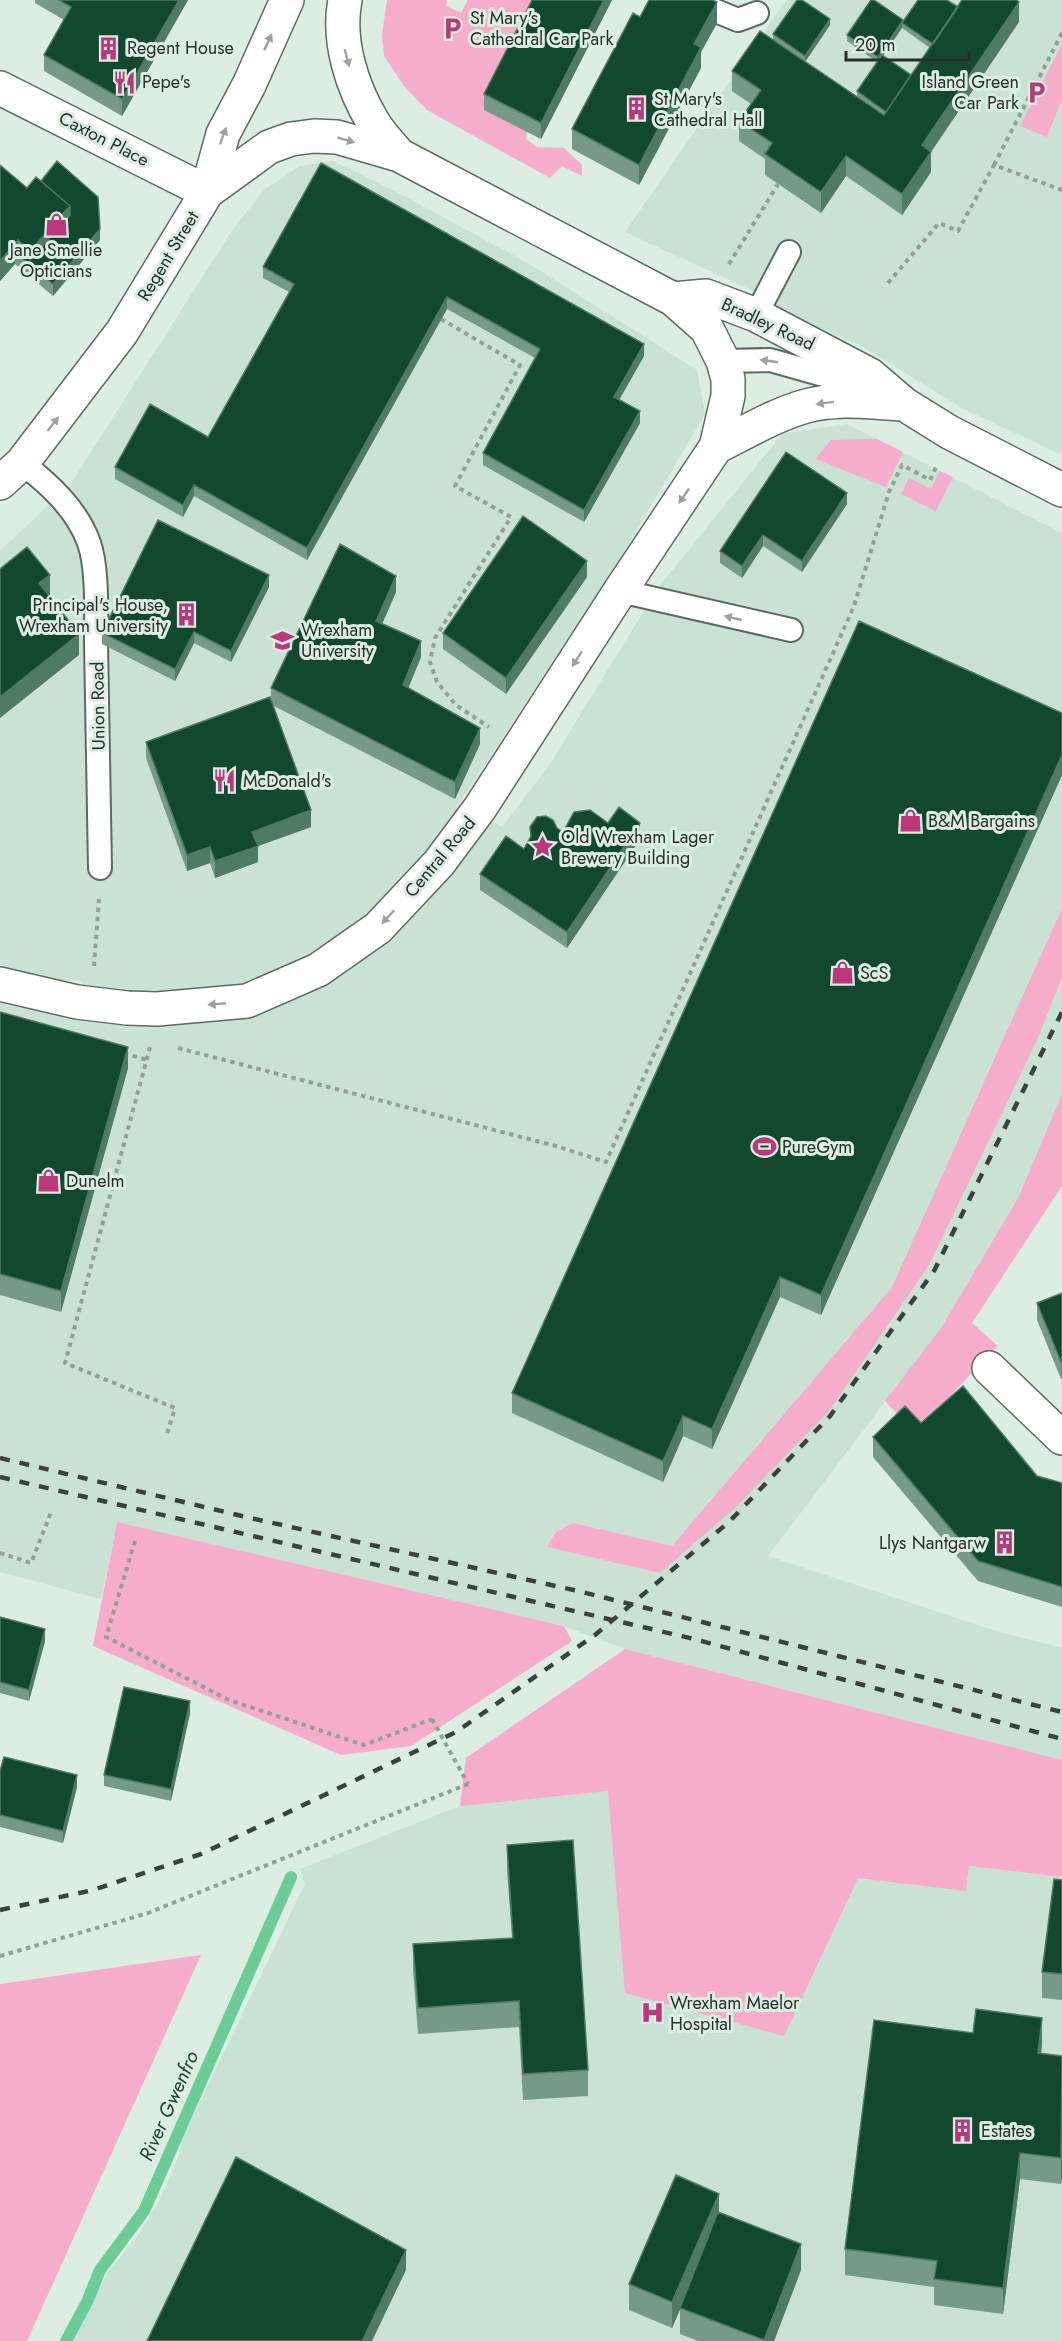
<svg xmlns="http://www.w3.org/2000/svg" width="1062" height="2341" font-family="Jost,sans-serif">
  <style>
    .built { fill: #cae2d3 }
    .green { fill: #f5adcb }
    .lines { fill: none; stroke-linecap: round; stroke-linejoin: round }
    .stream { stroke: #6bcc98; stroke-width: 12 }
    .lane-casing { stroke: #5c6b62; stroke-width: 26 }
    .street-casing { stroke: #5c6b62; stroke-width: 36 }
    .primary-casing { stroke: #5c6b62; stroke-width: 36 }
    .path { stroke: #929e96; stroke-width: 4; stroke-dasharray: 4.5 4.5; stroke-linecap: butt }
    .lane { stroke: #fff; stroke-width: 22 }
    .street { stroke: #fff; stroke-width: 33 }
    .primary { stroke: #fff; stroke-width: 33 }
    .rail { stroke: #3a423d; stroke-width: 4.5; stroke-dasharray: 10 10; stroke-linecap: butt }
    .path-bridge { stroke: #929e96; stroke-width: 4; stroke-dasharray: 4.5 4.5; stroke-linecap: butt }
    .wall { fill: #779a88; fill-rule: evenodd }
    .shaded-wall { fill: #4f7a64 }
    .building { fill: #12482e; stroke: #4f7a64; stroke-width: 1.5 }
    .oneway { fill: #9ea1a0 }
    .labels { text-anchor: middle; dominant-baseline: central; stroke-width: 6; stroke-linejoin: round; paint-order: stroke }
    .poi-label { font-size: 18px; fill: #282f2b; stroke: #dcede2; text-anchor: start }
    .street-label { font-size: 18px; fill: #282f2b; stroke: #dcede2 }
    .water-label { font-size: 20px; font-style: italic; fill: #1d4631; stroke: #dcede2 }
  </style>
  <rect width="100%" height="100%" fill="#dcede2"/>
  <!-- built -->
  <path class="built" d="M 786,0 L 1062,0 L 1062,455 L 962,408 L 858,344 L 782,313 L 760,294 L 625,232 Z
    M 333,161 L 406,197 L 531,265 L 697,370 L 705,414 L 615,567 L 459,804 L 502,827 L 550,764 L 658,588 L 782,434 L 847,424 L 1062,533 L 1062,908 L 892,1287 L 672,1546 L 574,1523 L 562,1527 L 552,1535 L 547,1547 L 660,1573 L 829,1411 L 1038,1038 L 1062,978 L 1062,1094 L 1018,1198 L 941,1328 L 768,1556 L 996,1631 L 1062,1648 L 1062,1760 L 625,1649 L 564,1626 L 117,1522 L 101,1599 L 0,1572 L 0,1002 L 10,1006 L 79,1016 L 83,981 L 12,977 L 0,970 L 0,551 L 70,485 L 233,229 L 264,190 L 300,166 Z
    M 564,1741 L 966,1890 L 969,1866 L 1062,1877 L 1062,2341 L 74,2341 L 106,2275 L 139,2234 L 160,2199 L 177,2160 L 184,2135 L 305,1884 L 300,1869 L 460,1806 Z"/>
  <!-- green -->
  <path class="green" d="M 387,0 L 447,0 L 446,6 L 461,13 L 468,0 L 541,0 L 526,139 L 537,147 L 564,148 L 582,165 L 582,176 L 562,166 L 550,178 L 427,110 L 404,86 L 384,56 L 382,35 Z
    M 1062,44 L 1062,100 L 1047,137 L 1020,126 Z
    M 877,439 L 903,452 L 886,487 L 815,459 L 831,440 Z
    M 940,471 L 953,477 L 936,511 L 901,494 L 909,478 L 931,489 Z
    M 1062,908 L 1062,978 L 1038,1038 L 929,1265 L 829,1411 L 736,1507 L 660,1573 L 547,1547 C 553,1533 559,1528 574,1523 L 672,1546 L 892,1287 Z
    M 1062,1094 L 1062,1186 L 972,1323 L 998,1346 L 950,1396 L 960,1407 L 921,1440 L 885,1401 L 941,1328 L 1018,1198 Z
    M 117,1522 L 564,1626 L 572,1641 L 411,1746 L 341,1755 L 93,1646 Z
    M 625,1649 L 1062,1760 L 1062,1877 L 969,1866 L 966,1891 L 858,1878 L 784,2036 L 625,1993 L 608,1791 L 460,1806 L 466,1758 Z
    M 201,1955 L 27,2341 L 0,2341 L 0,1984 Z"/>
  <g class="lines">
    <!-- stream -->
    <path class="stream" d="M 66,2341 L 87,2302 L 100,2270 L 144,2211 L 291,1877"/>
    <defs>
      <path id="lane" d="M 689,0 L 738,20 L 757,13
        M 756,315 L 789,252
        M 723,361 L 770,360 L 841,380 L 877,394
        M 22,463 C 49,484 77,509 89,543 C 98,568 96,615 96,643 C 98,718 99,793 100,868
        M 620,591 L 791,630"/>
      <path id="street" d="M 0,88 L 207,192
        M 989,1368 L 1062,1438"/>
      <path id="primary" d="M 345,0 C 337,41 352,87 373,122 C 380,134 391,145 399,155
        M 207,192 L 269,147 L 291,139 L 314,136 L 337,137 L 399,155 L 673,299 L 706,296 L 756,315 L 870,375 L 904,404 L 949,432 L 1062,490
        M 716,447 C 745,433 774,415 806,406 C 837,397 872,403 904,404
        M 0,483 L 22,463 L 122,332 L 207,192 L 223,134 L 249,85 L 287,0
        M 0,984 L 77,1002 L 127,1008 L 157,1009 L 247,1001 L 318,970 L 378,928 L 439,863 L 480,808 L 620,591 L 716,447 L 728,396 L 728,379 L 723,361 L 707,329 L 673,299"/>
    </defs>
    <!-- lane casing -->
    <use href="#lane" class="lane-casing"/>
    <!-- street casing -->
    <use href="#street" class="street-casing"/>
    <!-- primary casing -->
    <use href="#primary" class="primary-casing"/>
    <!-- path -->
    <path class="path" d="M 994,165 L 1062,33
      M 729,264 L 778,184
      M 888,283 L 939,223 L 958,231 L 994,165 L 1062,190
      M 441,319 L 520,365 L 455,486 L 511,517 L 435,638 L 430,662 L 437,682 L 456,705 L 489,727
      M 94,966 L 99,899
      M 150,1047 L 65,1363 L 175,1408 L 166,1437
      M 178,1048 L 556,1146 L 606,1162 L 854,606 L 889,492 L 902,465 L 930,480 L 936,467
      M 124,1053 L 147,1060
      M 135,1541 L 106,1637 L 229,1700 L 364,1745 L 432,1719
      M 0,1553 L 31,1563 L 52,1510
      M 0,1956 L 148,1913 L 468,1784"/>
    <!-- lane -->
    <use href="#lane" class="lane"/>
    <!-- street -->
    <use href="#street" class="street"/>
    <!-- primary -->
    <use href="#primary" class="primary"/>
    <!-- rail -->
    <path class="rail" d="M 0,1458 L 246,1517 L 578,1591 L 1062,1712
      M 0,1477 L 694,1639 L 1062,1739
      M 0,1910 L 93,1890 L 201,1854 L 456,1732 L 595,1635 L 729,1522 L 830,1416 L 934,1271 L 1062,1012"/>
    <!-- path-bridge -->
    <path class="path-bridge" d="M 432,1719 L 468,1784"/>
  </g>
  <!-- wall -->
  <path class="wall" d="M 35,0 L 188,0 L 122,116 L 44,71 L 44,55 L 64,20 L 35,3 Z
    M 612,0 L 541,139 L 484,110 L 484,94 Z
    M 958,7 L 1019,22 L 931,152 L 931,172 L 902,215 L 846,176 L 821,213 L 765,175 L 765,159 L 739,141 L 739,121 L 751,104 L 732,91 L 732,71 L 773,40 L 773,34 L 830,25 L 805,62 L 857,97 L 857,91 L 877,62 L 847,41 L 847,35 ZM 902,28 L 930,48 L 911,75 L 883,55 Z
    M 640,17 L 717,23 L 701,52 L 701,68 L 639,185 L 572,149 L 572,129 Z
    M 321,163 L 644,356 L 619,400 L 640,423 L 584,522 L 483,465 L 483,453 L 535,358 L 447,309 L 307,560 L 194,496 L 183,517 L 115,479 L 115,467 L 208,437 L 289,292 L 263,278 L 263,267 Z
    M 0,165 L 27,188 L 100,240 L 53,296 L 15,264 L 0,281 Z
    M 847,504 L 802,572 L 763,546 L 742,578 L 720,563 L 720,551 Z
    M 587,577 L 506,694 L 443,649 L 443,633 Z
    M 269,587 L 231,662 L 194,643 L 175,681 L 102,644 L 102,633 Z
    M 396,592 L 382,624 L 421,657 L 408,688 L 480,744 L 455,799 L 272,705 L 311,827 L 258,846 L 258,862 L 215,878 L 210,863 L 187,871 L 146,758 L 146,742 L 271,702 L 271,688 Z
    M 1062,713 L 1062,775 L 821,1315 L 780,1297 L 712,1449 L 683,1436 L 663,1482 L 512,1413 L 512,1393 Z
    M 608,823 L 640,839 L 567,948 L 480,890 L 480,874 L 524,849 L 530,839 L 530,827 L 557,828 L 563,832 Z
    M 0,1012 L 128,1068 L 61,1312 L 0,1295 Z
    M 1062,1293 L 1062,1378 L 1061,1379 L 1037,1320 L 1037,1303 Z
    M 921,1423 L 1037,1476 L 1062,1483 L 1062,1607 L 978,1581 L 873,1457 L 873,1437 Z
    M 0,1617 L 45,1641 L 29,1701 L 0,1693 Z
    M 190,1713 L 171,1801 L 104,1786 L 104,1775 Z
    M 0,1771 L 77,1787 L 63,1843 L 0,1827 Z
    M 507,1845 L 588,2070 L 588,2096 L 523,2100 L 519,2027 L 418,2034 L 413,1970 L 413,1944 L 512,1938 L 507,1871 Z
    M 1062,1880 L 1062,2000 L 1042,1998 L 1042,1972 Z
    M 1042,2044 L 1041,2054 L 1062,2056 L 1061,2184 L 1020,2179 L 1003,2314 L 934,2305 L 934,2287 L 845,2275 L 845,2249 Z
    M 719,2212 L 801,2270 L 774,2341 L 698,2341 L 680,2334 L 680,2309 L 672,2328 L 629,2310 L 629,2284 Z"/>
  <!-- shaded-wall -->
  <path class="shaded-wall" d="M 179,0 L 188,0 L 122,116 L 122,99 Z
    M 604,0 L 612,0 L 541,139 L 541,123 Z
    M 717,2 L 717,23 L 701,52 L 701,68 L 639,185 L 639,165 L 694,44 Z
    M 1019,2 L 1019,22 L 922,165 L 922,145 Z
    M 830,19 L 830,25 L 805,62 L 805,56 Z
    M 902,23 L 902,28 L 878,63 L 878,57 Z
    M 931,152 L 931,172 L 902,215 L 902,194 Z
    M 846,156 L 846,176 L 821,213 L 821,192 Z
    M 70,206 L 70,227 L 30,265 L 30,251 Z
    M 100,229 L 100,240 L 53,296 L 53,284 Z
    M 18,240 L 18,255 L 15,252 L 15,264 L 0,281 L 0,261 Z
    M 447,297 L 447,309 L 307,560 L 307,548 Z
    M 644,344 L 644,356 L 614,409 L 614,397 Z
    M 640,411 L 640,423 L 584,522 L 584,510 Z
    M 194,485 L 194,496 L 183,517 L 183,505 Z
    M 847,493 L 847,504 L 802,572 L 802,561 Z
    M 763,535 L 763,546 L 742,578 L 742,566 Z
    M 587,561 L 587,577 L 506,694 L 506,678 Z
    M 50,575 L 50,595 L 39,604 L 39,583 Z
    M 269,575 L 269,587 L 231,662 L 231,651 Z
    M 396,576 L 396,592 L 376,638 L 376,621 Z
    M 194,632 L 194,643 L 175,681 L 175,669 Z
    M 79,634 L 79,655 L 0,718 L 0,697 Z
    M 421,641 L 421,657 L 403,701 L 403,685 Z
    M 480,728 L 480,744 L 455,799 L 455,782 Z
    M 1062,755 L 1062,775 L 821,1315 L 821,1295 Z
    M 311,810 L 311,827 L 258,846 L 258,862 L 215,878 L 215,861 L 252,832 Z
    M 640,823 L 640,839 L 567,948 L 567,932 Z
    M 210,847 L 210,863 L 187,871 L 187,855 Z
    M 128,1047 L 128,1068 L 61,1312 L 61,1291 Z
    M 780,1277 L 780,1297 L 712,1449 L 712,1429 Z
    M 1061,1362 L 1062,1362 L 1061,1379 Z
    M 683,1416 L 683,1436 L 663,1482 L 663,1461 Z
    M 45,1629 L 45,1641 L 29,1701 L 29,1690 Z
    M 190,1701 L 190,1713 L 171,1801 L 171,1789 Z
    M 77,1775 L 77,1787 L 63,1843 L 63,1831 Z
    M 1042,2018 L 1042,2044 L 1038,2080 L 1038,2053 Z
    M 1020,2153 L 1020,2179 L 1003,2314 L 1003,2288 Z
    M 1062,2153 L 1062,2179 L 1061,2184 L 1061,2158 Z
    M 719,2194 L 719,2220 L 672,2328 L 672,2302 Z
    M 801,2244 L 801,2270 L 774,2341 L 764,2341 Z
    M 406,2250 L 406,2270 L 372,2341 L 362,2341 Z"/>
  <!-- building -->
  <path class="building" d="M 59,0 L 179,0 L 122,99 L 44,55 L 71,7 Z
    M 532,0 L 604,0 L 541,123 L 484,94 Z
    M 649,0 L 712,0 L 717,2 L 694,44 L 701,47 L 639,165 L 572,129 L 633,13 L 640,17 Z
    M 797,0 L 802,0 L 830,19 L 805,56 L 773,34 Z
    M 871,0 L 874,0 L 903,20 L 878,57 L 847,35 Z
    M 918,0 L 947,0 L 958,7 L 933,44 L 902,23 Z
    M 962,0 L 1017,0 L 1019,2 L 922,145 L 931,152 L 902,194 L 846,156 L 821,192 L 765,154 L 772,143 L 739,121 L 761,90 L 732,71 L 760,31 L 884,115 Z
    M 882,55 L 911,75 L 886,112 L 857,91 Z
    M 57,161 L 98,197 L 100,229 L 53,284 L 15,252 L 18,249 L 30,260 L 70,215 L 70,206 L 41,181 Z
    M 321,163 L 644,344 L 614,397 L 640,411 L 584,510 L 483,453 L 540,349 L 447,297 L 307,548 L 194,485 L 183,505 L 115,467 L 150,404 L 208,437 L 294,284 L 263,267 Z
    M 0,165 L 27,188 L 36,177 L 70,206 L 30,251 L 18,240 L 0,261 Z
    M 786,452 L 847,493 L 802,561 L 763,535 L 742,566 L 720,551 Z
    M 523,516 L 587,561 L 506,678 L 443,633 Z
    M 158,520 L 269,575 L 231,651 L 194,632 L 175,669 L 102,633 Z
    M 340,544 L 396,576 L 376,621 L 421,641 L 403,685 L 480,728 L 455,782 L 271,688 Z
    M 27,547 L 50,575 L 39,583 L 79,634 L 0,697 L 0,569 Z
    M 859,621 L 1062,713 L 1062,755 L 821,1295 L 780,1277 L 712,1429 L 683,1416 L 663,1461 L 512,1393 Z
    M 270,697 L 311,810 L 252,832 L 258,846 L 215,861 L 210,847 L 187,855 L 146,742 Z
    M 619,807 L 640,823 L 567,932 L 480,874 L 506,836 L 524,849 L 531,836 L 530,827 L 537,817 L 546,816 L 553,820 L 557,828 L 563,832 L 574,812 L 590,810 L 608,823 Z
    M 0,1012 L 128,1047 L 61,1291 L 0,1274 Z
    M 1062,1293 L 1062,1362 L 1061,1362 L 1037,1303 Z
    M 963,1386 L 1037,1476 L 1062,1483 L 1062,1587 L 978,1561 L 873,1437 L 905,1406 L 921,1423 Z
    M 0,1617 L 45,1629 L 29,1690 L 0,1682 Z
    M 124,1687 L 190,1701 L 171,1789 L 104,1775 Z
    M 4,1757 L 77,1775 L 63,1831 L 0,1815 L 0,1771 Z
    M 573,1840 L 588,2070 L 523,2074 L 519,2001 L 418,2008 L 413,1944 L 513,1938 L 507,1845 Z
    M 1054,1879 L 1062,1880 L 1062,1974 L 1042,1972 Z
    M 976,2009 L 1042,2018 L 1038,2053 L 1062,2056 L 1061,2158 L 1020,2153 L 1003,2288 L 934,2279 L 937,2261 L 845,2249 L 874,2020 L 973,2033 Z
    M 236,2157 L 406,2250 L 362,2341 L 147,2341 Z
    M 676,2175 L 719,2194 L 672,2302 L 629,2284 Z
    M 718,2212 L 801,2244 L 764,2340 L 680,2308 Z"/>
  <!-- one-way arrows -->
  <defs><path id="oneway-solid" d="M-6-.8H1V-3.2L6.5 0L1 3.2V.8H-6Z" transform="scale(1.5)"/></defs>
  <g class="oneway">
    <use href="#oneway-solid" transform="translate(268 42) rotate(-65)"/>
    <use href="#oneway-solid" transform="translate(347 58) rotate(75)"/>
    <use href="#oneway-solid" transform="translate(223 136) rotate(-70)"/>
    <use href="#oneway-solid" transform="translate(346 140) rotate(16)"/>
    <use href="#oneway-solid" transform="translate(769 361) rotate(-172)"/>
    <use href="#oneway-solid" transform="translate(825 403) rotate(173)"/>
    <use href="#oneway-solid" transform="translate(53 424) rotate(-52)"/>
    <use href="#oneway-solid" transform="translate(684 496) rotate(124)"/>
    <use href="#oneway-solid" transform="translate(733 618) rotate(-167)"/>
    <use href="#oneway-solid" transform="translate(577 659) rotate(123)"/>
    <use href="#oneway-solid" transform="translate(388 917) rotate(133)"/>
    <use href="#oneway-solid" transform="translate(217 1004) rotate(175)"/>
  </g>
  <!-- icons -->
  <defs>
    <symbol id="parking-bare" viewBox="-9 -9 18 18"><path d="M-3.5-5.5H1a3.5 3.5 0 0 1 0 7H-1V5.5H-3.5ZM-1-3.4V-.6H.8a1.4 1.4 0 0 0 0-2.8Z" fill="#bb377c" stroke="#dcede2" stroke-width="2.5" paint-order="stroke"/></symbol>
    <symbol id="building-bare" viewBox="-9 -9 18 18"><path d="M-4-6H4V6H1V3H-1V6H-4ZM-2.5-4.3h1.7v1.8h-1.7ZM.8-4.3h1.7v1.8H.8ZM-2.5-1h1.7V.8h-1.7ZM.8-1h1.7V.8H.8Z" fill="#bb377c" stroke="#dcede2" stroke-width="2.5" paint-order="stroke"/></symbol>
    <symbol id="restaurant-bare" viewBox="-9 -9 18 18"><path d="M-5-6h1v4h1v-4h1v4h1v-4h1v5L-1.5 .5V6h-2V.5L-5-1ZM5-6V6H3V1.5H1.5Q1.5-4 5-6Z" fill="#bb377c" stroke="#dcede2" stroke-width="2.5" paint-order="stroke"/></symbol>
    <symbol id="shop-bare" viewBox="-9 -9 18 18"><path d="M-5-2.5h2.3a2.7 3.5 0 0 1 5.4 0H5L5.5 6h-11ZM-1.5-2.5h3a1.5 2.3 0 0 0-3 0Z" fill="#bb377c" stroke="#dcede2" stroke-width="2.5" paint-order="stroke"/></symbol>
    <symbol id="university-bare" viewBox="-9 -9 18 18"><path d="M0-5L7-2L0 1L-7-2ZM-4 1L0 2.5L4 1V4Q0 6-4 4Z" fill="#bb377c" stroke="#dcede2" stroke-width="2.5" paint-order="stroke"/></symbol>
    <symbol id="sight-bare" viewBox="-9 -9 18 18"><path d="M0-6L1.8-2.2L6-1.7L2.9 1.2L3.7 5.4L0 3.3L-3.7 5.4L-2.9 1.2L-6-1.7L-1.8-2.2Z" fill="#bb377c" stroke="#dcede2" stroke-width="2.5" paint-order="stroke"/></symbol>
    <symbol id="stadium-bare" viewBox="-9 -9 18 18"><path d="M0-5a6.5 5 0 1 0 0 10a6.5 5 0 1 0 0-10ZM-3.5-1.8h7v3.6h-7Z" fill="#bb377c" stroke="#dcede2" stroke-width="2.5" paint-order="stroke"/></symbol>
    <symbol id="hospital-bare" viewBox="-9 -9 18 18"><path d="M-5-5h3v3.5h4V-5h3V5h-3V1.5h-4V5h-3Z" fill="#bb377c" stroke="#dcede2" stroke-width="2.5" paint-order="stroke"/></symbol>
  </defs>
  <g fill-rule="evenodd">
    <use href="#parking-bare" x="436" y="12" width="33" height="33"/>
    <use href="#building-bare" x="92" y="32" width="33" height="33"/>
    <use href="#restaurant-bare" x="108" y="66" width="33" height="33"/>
    <use href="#parking-bare" x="1020" y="76" width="33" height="33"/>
    <use href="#building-bare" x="620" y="92" width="33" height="33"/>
    <use href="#shop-bare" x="40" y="208" width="33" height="33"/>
    <use href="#building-bare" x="170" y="598" width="33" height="33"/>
    <use href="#university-bare" x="266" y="624" width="33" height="33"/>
    <use href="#restaurant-bare" x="208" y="764" width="33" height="33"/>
    <use href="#shop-bare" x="894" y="804" width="33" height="33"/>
    <use href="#sight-bare" x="526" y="830" width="33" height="33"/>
    <use href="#shop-bare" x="826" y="956" width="33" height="33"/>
    <use href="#stadium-bare" x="748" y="1130" width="33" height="33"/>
    <use href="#shop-bare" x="32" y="1164" width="33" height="33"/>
    <use href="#building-bare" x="988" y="1526" width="33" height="33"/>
    <use href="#hospital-bare" x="636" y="1996" width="33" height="33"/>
    <use href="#building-bare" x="946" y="2114" width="33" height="33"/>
  </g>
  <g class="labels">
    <!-- poi labels -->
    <g class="poi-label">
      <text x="470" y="18">St Mary's<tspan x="470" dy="21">Cathedral Car Park</tspan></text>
      <text x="127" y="48">Regent House</text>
      <text x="142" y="82">Pepe's</text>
      <text x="1019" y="82" text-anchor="end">Island Green<tspan x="1019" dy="21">Car Park</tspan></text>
      <text x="654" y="99">St Mary's<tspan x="654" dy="21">Cathedral Hall</tspan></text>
      <text x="56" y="250" text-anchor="middle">Jane Smellie<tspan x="56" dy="21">Opticians</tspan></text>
      <text x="168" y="605" text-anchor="end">Principal's House,<tspan x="168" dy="21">Wrexham University</tspan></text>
      <text x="301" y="630">Wrexham<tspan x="301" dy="21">University</tspan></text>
      <text x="243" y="781">McDonald's</text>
      <text x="928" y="821">B&amp;M Bargains</text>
      <text x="561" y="837">Old Wrexham Lager<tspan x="561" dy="21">Brewery Building</tspan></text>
      <text x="860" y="973">ScS</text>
      <text x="782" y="1147">PureGym</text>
      <text x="66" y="1181">Dunelm</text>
      <text x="986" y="1543" text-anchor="end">Llys Nantgarw</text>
      <text x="670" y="2003">Wrexham Maelor<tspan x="670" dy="21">Hospital</tspan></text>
      <text x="981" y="2131">Estates</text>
    </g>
    <!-- street labels -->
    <g class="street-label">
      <text transform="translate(104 139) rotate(27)">Caxton Place</text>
      <text transform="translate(168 256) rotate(-59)">Regent Street</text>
      <text transform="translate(768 324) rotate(25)">Bradley Road</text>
      <text transform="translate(98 706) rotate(-91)">Union Road</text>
      <text transform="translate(440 857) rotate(-50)">Central Road</text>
    </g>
    <!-- water labels -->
    <g class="water-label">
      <text transform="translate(169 2106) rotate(-66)">River Gwenfro</text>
    </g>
  </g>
  <!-- scale -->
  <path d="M846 51v9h123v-9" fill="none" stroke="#282f2b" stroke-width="3"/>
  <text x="855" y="51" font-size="18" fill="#282f2b" stroke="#dcede2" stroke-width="4.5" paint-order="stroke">20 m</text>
</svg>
